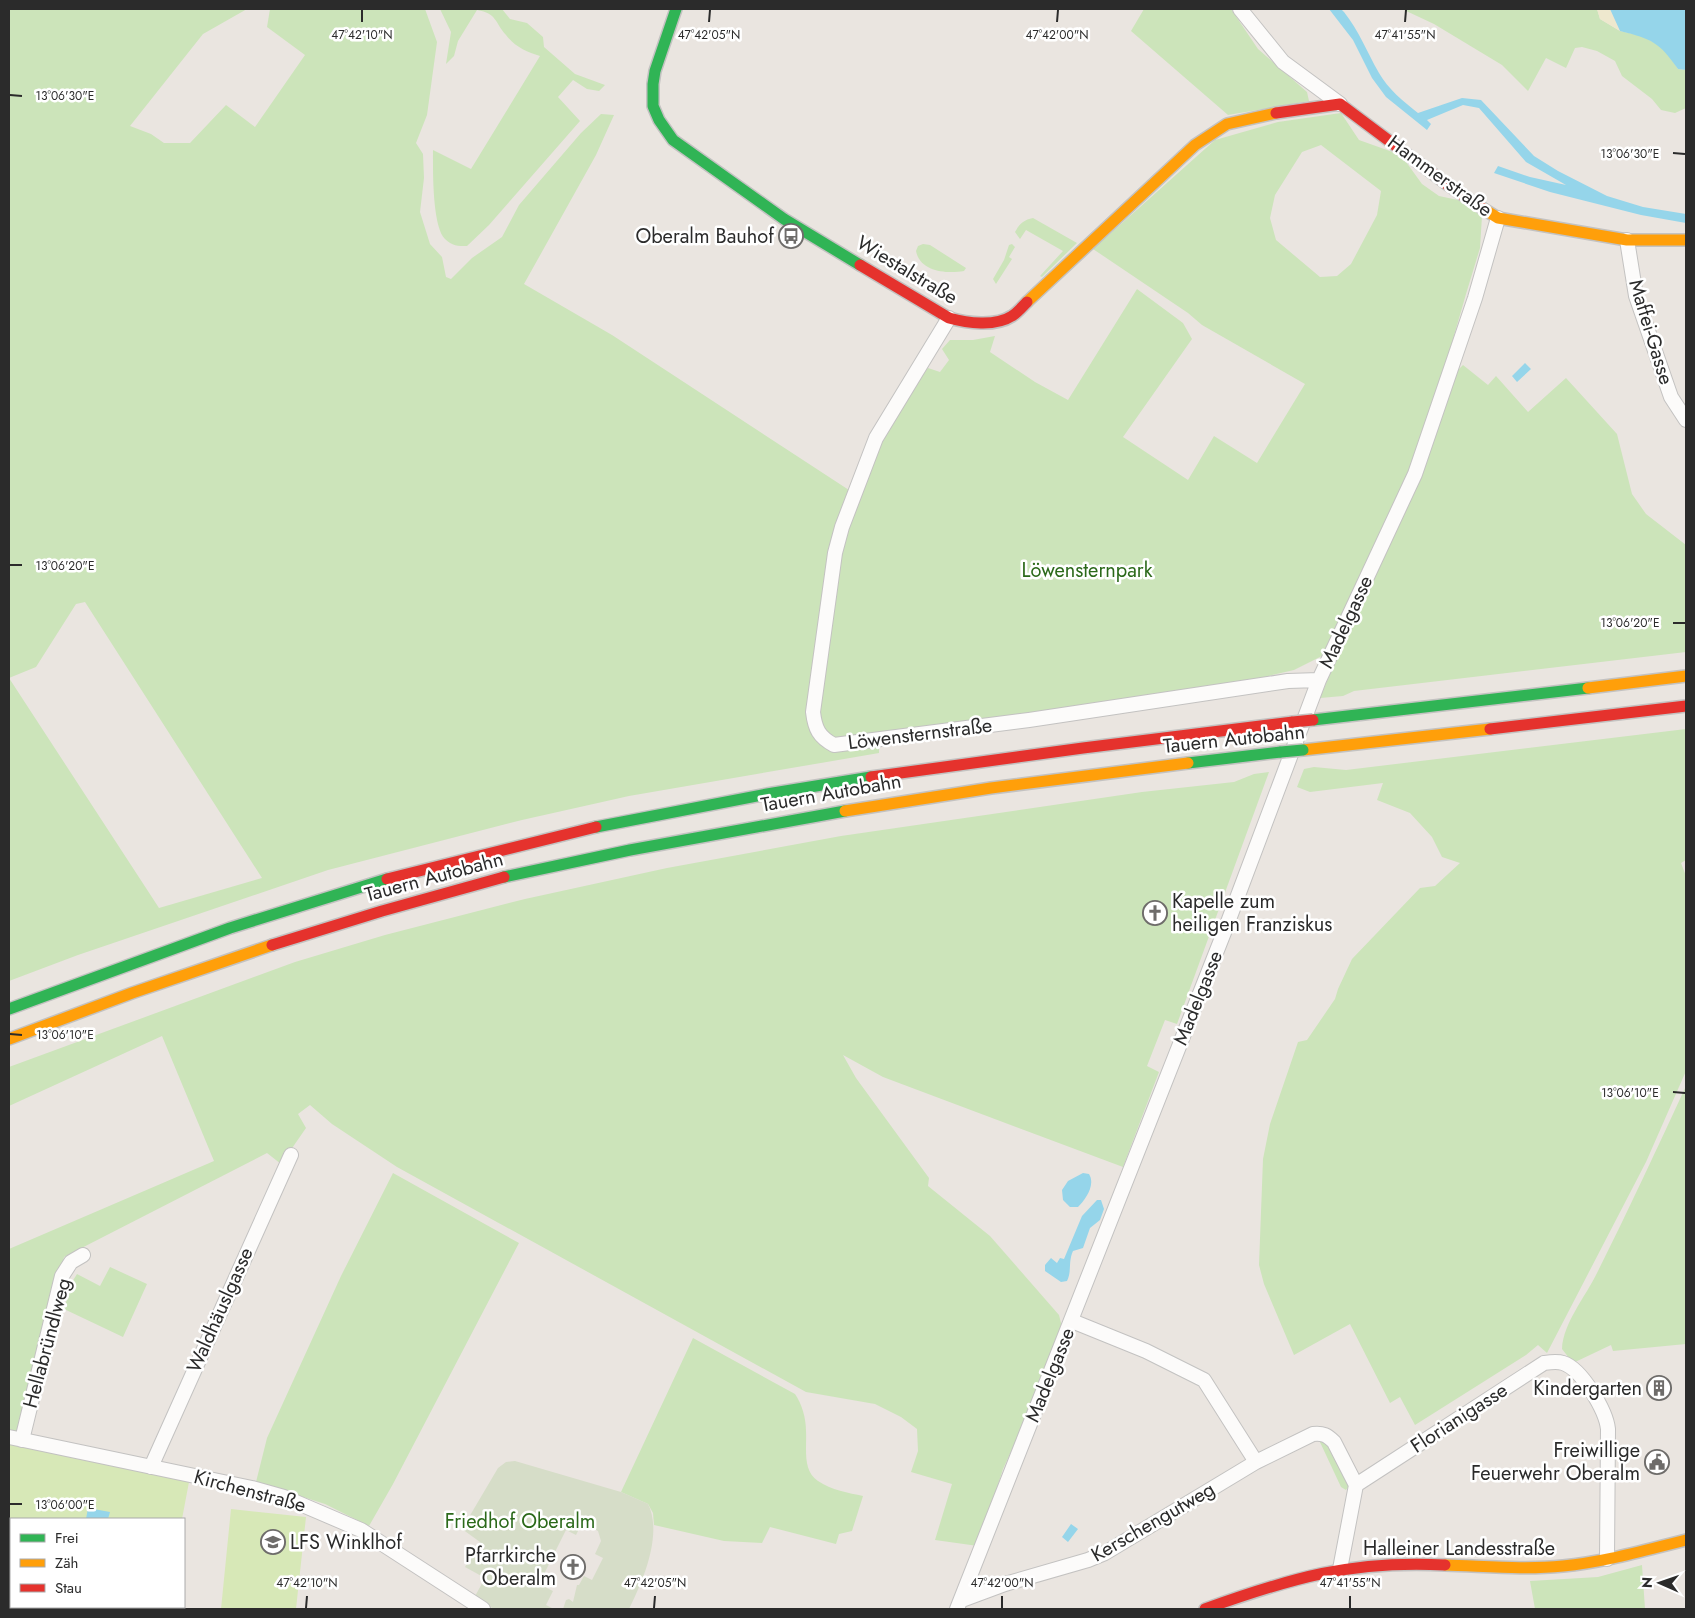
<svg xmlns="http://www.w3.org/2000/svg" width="1695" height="1618" font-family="Jost,sans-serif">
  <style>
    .green { fill: #cce4ba; fill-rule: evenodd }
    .sand { fill: #eee8ce }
    .cemetery { fill: #d6ddc8 }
    .pitch { fill: #d7e8b7 }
    .water { fill: #95d5ea }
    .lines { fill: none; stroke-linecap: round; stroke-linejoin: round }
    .street-casing { stroke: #c3c2c1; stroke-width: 16 }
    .fast-casing { stroke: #c3c2c1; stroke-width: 14 }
    .slow-casing { stroke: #c3c2c1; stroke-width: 14 }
    .jam-casing { stroke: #c3c2c1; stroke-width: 14 }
    .street { stroke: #fcfbfa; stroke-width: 14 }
    .fast { stroke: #30b455; stroke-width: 11 }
    .slow { stroke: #ff9f0a; stroke-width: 11 }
    .jam { stroke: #e5322d; stroke-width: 11 }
    .fast-bridge-casing { stroke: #c5c3c1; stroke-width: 14; stroke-linecap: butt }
    .jam-bridge-casing { stroke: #c5c3c1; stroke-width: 14; stroke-linecap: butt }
    .fast-bridge { stroke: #30b455; stroke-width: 11 }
    .jam-bridge { stroke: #e5322d; stroke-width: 11 }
    .ticks { fill: none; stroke: #2b2b2b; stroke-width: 2 }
    .labels { text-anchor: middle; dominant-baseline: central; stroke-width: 5; stroke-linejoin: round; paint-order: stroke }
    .street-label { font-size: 20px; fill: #2b2b2b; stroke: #fff }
    .poi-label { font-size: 20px; fill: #2b2b2b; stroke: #fff; text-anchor: end }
    .park-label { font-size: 20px; fill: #2b691a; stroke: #fff }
    .ticks-label { font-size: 12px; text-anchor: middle; fill: #2b2b2b; stroke: #fff; stroke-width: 5; stroke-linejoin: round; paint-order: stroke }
  </style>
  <rect width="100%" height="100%" fill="#eae5e0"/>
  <!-- green -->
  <path class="green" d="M 9,9 L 247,9 L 203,34 L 130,126 L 151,134 L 164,143 L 190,143 L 226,105 L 255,127 L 305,55 L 267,27 L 270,9 L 425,9 L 437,42 L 427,115 L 416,143 L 423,154 L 424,178 L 420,212 L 430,244 L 442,257 L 446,277 L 451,279 L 472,258 L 502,237 L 519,205 L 581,133 L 601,114 L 614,115 L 596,155 L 524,284 L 612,335 L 852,492 L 809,717 C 814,763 844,750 879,747 L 879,753 L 629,796 L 522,820 L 328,870 L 78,955 L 9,981 ZM 85,602 L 262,878 L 159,908 L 9,678 L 36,667 L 76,604 Z
    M 440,9 L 502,9 L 510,19 L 527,23 L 543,37 L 544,47 L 575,74 L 605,85 L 599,91 L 587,89 L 573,80 L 558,97 L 580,121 L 489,225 L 467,246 C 458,246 452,246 445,239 C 432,226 433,169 433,150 L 471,169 L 540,56 C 527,52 515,47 506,35 C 495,23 497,13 477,10 L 458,41 L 454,56 L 446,64 L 451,32 Z
    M 1144,9 L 1231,9 L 1258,49 L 1307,92 L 1309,101 L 1228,115 L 1131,31 Z
    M 1402,9 L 1597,9 L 1600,19 L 1620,31 L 1642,36 L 1664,48 L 1678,69 L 1686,70 L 1686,108 L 1675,113 L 1661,110 L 1652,99 L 1622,76 L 1615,61 L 1597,51 L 1582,47 L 1575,48 L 1566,68 L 1546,58 L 1528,91 L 1502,65 L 1434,24 Z
    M 1341,113 L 1359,140 L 1401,155 L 1422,184 L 1439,196 L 1458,200 L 1482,216 L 1480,248 L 1466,294 L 1445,367 L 1410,471 L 1326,654 L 1294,670 L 1247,681 L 992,718 L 834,738 L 821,729 L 819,697 L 842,545 L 880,441 L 907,394 L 928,368 L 940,372 L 949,360 L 942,349 L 950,340 L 973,340 L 995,336 L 990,352 L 1035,382 L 1068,400 L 1137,289 L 1183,323 L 1192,339 L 1123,437 L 1188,480 L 1214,436 L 1257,463 L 1305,384 L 1202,325 L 1188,313 L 1093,249 L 1215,140 L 1278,122 ZM 1321,145 L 1381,191 L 1377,215 L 1351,264 L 1337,276 L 1320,277 L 1276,240 L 1270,218 L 1275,195 L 1302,152 Z
    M 1033,218 L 1077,243 L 1042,277 L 1040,276 L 1063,251 L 1026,230 L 1020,239 L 1015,232 C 1020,223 1024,220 1033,218 Z
    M 923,244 L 930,245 L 966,268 L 964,271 C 947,274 920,272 916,251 L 918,246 Z
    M 1012,244 L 1015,247 L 1009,257 L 1012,259 L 996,284 L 993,279 L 1004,260 L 1009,245 Z
    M 1463,365 L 1488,385 L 1496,376 L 1528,412 L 1566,378 L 1617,434 L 1632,494 L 1646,514 L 1686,545 L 1686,652 L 1354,691 L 1343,696 L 1320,698 L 1455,373 Z
    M 1686,729 L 1686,860 L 1681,863 L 1686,876 L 1686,1071 L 1646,1162 L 1547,1353 L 1538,1345 L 1526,1355 L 1415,1425 L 1400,1397 L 1390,1403 L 1350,1324 L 1294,1355 L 1264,1284 L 1259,1265 L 1263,1159 L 1270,1124 L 1298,1042 L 1307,1040 L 1335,999 L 1338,989 L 1352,959 L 1420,888 L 1435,886 L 1460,863 L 1442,857 L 1432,837 L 1410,813 L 1377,800 L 1383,783 L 1310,792 L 1297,787 L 1304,769 L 1314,767 L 1346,770 Z
    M 1269,772 L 1177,1024 L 1165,1020 L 1147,1066 L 1159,1072 L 1123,1167 L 883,1077 L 843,1055 L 856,1078 L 929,1178 L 928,1186 L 990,1236 L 1059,1315 L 1062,1327 L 1025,1421 L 1003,1469 L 978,1546 L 935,1540 L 952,1484 L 911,1472 L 918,1451 L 917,1429 L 901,1417 L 875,1404 L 806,1392 L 397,1167 L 332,1124 L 310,1105 L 298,1114 L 306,1128 L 281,1164 L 267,1153 L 64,1257 L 20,1432 L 9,1430 L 9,1249 L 214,1161 L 162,1036 L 9,1106 L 9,1067 L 295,962 L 385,935 L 525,899 L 667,868 L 841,836 L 1142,792 L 1234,782 L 1254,774 Z
    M 1686,1086 L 1686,1344 L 1613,1351 L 1611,1345 L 1573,1363 L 1562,1349 C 1563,1323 1586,1296 1597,1273 C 1628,1211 1657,1149 1686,1086 Z
    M 393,1173 L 519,1243 L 393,1484 L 369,1526 L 325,1504 L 256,1482 L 267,1438 L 341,1276 Z
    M 110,1267 L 147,1284 L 123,1337 L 64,1309 L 72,1282 L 77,1274 L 100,1286 Z
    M 693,1338 L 795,1394 C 802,1404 806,1418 806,1431 C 807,1447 802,1471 818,1481 C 831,1490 849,1493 863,1496 L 852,1531 L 839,1534 L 836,1544 L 770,1527 L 762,1543 L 724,1541 L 654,1525 L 653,1513 L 648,1504 L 621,1492 Z
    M 1319,1440 L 1329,1443 L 1349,1486 L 1346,1490 L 1341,1487 Z
    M 1642,1565 L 1645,1609 L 1535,1609 L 1530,1581 L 1598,1577 Z"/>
  <!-- sand -->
  <path class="sand" d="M 1597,9 L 1610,9 L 1620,31 L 1600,19 Z"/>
  <!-- cemetery -->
  <path class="cemetery" d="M 515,1461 L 621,1492 L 648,1504 C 663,1534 643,1581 629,1609 L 563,1609 L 566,1600 L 569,1599 L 573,1602 L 577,1585 L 579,1585 L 584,1576 L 592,1580 L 603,1558 L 595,1554 L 601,1541 L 598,1531 L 589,1526 L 579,1529 L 576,1535 L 566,1530 L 539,1584 L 553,1591 L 546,1605 L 554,1609 L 494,1609 L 474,1598 L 485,1578 L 465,1567 L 480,1542 L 462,1529 L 498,1468 L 506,1462 Z"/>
  <!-- pitch -->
  <path class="pitch" d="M 9,1443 L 189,1482 L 182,1519 L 11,1519 L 11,1547 L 9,1546 Z
    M 231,1509 L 306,1517 L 296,1609 L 221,1609 Z
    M 9,1558 L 11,1559 L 11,1607 L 16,1607 L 15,1609 L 9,1609 Z"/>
  <!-- water -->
  <path class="water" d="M 1329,9 L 1341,9 L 1344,12 C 1359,31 1367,52 1379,73 C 1388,89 1404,102 1418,113 L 1462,98 L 1481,100 L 1534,156 L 1558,171 L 1607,196 L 1643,207 L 1686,214 L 1686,223 L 1641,215 L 1550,192 L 1494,173 L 1498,166 L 1530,177 L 1566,185 L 1526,162 L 1479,108 L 1463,105 L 1427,120 L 1431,124 L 1427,130 L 1386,97 L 1372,78 L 1353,40 Z
    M 1610,9 L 1686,9 L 1686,70 L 1678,69 C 1659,42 1652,39 1620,31 Z
    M 1525,363 L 1531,369 L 1517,382 L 1512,376 Z
    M 1083,1173 L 1089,1174 C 1096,1185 1085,1200 1078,1207 L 1070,1207 L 1063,1200 L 1062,1190 L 1068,1181 Z
    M 1097,1200 L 1101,1200 L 1104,1209 L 1100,1220 L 1090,1228 L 1083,1248 L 1073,1251 C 1068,1262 1072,1271 1067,1281 L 1061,1282 L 1045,1271 L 1045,1265 L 1051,1258 L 1057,1263 L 1060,1258 L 1064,1259 L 1082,1216 Z
    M 88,1508 L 110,1512 L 108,1519 L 86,1519 Z
    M 1071,1524 L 1078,1529 L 1068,1542 L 1062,1537 Z"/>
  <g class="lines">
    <defs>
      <path id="street" d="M 1240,9 L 1283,62 L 1340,104
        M 1627,240 L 1636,296 L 1671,397 L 1686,420
        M 949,318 L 876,438 L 842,527 L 835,553 L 813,712 C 815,729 819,737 834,745 L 1029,720 L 1288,681 L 1319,680
        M 1072,1321 L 1146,1351 L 1204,1380 L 1256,1462 L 1313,1434 C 1323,1433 1327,1435 1334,1442 L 1356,1485 L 1340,1569
        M 9,1437 L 252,1488 L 284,1497 L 361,1530 L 483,1609
        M 22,1440 L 62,1276 L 71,1262 L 83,1255
        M 151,1467 L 291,1155
        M 1356,1485 L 1544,1363 C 1551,1362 1557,1361 1563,1363 C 1582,1369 1606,1411 1608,1429 L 1607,1559
        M 962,1600 L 1005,1584 L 1088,1560 L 1105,1553 L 1256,1462
        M 957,1609 L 1225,930 L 1319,680 L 1415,474 L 1475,298 L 1498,218"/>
      <path id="fast" d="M 676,9 L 655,71 L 653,84 L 653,106 L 659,120 L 673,140 L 784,219 L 860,265
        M 1313,720 L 1588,688
        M 1188,763 L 1281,752
        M 596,827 L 767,794 L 871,777
        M 504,877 L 630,850 L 845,811
        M 9,1009 L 230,928 L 387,879"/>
      <path id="slow" d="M 1482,208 L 1498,218 L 1627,240 L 1686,240
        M 1027,302 L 1195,145 L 1227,124 L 1276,113
        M 1588,688 L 1686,676
        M 1303,750 L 1490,729
        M 845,811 L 991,788 L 1188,763
        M 9,1039 L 132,993 L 272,945
        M 1445,1565 C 1484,1566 1524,1570 1563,1566 C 1605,1562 1645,1550 1686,1540"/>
      <path id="jam" d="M 1276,113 L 1340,104 L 1448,185 L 1482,208
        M 860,265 L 949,318 C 967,323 995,327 1012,316 C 1017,313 1022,307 1027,302
        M 1490,729 L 1686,706
        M 871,777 L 1083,748 L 1293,722
        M 387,879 L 596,827
        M 272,945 L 382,911 L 504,877
        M 1205,1609 C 1291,1578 1352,1560 1445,1565"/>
    </defs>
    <!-- street casing -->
    <use href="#street" class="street-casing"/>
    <!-- fast casing -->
    <use href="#fast" class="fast-casing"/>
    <!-- slow casing -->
    <use href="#slow" class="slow-casing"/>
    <!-- jam casing -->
    <use href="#jam" class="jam-casing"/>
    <!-- street -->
    <use href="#street" class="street"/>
    <!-- fast -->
    <use href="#fast" class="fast"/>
    <!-- slow -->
    <use href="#slow" class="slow"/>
    <!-- jam -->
    <use href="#jam" class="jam"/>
    <defs>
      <path id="fast-bridge" d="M 1281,752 L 1303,750"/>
      <path id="jam-bridge" d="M 1293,722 L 1313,720"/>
    </defs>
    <!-- fast-bridge casing -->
    <use href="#fast-bridge" class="fast-bridge-casing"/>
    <!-- jam-bridge casing -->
    <use href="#jam-bridge" class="jam-bridge-casing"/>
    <!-- fast-bridge -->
    <use href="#fast-bridge" class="fast-bridge"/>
    <!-- jam-bridge -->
    <use href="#jam-bridge" class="jam-bridge"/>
  </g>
  <!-- ticks -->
  <path class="ticks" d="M 362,22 L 362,10M 709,22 L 710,10M 1057,22 L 1058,10M 1405,22 L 1406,10M 10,95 L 22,96M 1673,153 L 1685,154M 10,565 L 22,565M 1673,623 L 1685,623M 10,1034 L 22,1035M 1673,1092 L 1685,1093M 10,1504 L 22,1504M 306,1608 L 307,1596M 654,1608 L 655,1596M 1002,1608 L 1002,1596M 1350,1608 L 1350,1596"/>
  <!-- icons -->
  <defs>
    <symbol id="bus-ring" viewBox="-11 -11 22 22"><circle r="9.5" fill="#fff" stroke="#6e6c6a" stroke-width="1.5"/><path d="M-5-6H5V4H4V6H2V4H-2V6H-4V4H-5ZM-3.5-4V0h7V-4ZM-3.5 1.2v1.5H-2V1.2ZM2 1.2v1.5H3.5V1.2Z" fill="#6e6c6a"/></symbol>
    <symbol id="church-ring" viewBox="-11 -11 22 22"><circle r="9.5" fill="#fff" stroke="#6e6c6a" stroke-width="1.5"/><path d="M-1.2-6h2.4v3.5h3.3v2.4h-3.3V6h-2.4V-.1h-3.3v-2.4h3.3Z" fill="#6e6c6a"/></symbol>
    <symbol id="building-ring" viewBox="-11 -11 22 22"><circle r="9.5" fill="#fff" stroke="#6e6c6a" stroke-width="1.5"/><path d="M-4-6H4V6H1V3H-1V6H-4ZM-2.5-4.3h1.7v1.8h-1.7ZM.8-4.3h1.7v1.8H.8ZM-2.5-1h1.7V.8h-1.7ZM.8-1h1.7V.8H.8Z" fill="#6e6c6a"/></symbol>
    <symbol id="civic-ring" viewBox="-11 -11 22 22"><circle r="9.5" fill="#fff" stroke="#6e6c6a" stroke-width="1.5"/><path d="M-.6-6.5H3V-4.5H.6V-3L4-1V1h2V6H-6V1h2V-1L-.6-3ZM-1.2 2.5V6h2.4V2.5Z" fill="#6e6c6a"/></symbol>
    <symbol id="school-ring" viewBox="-11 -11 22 22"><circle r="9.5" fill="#fff" stroke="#6e6c6a" stroke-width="1.5"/><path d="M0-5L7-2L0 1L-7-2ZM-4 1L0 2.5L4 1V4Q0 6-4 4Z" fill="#6e6c6a"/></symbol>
  </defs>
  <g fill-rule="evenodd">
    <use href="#bus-ring" x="777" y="222" width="28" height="28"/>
    <use href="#church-ring" x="1141" y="899" width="28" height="28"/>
    <use href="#building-ring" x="1645" y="1374" width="28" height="28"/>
    <use href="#civic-ring" x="1643" y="1448" width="28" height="28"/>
    <use href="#school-ring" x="259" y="1528" width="28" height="28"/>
    <use href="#church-ring" x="559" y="1553" width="28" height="28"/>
  </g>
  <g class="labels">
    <!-- street labels -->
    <g class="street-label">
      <text transform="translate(1440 176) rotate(36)">Hammerstraße</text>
      <text transform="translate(907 270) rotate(31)">Wiestalstraße</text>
      <text transform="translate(1651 332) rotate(73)">Maffei-Gasse</text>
      <text transform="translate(1346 622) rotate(-65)">Madelgasse</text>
      <text transform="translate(920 734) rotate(-7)">Löwensternstraße</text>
      <text transform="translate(1234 739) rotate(-6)">Tauern Autobahn</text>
      <text transform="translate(831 793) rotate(-10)">Tauern Autobahn</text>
      <text transform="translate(434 877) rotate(-15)">Tauern Autobahn</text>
      <text transform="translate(1198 998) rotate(-68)">Madelgasse</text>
      <text transform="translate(220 1310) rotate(-66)">Waldhäuslgasse</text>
      <text transform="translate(47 1343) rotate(-75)">Hellabründlweg</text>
      <text transform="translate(1050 1375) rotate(-68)">Madelgasse</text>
      <text transform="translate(1459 1418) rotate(-33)">Florianigasse</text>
      <text transform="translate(250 1491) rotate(15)">Kirchenstraße</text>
      <text transform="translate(1153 1522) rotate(-30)">Kerschengutweg</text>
      <text x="1459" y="1548">Halleiner Landesstraße</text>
    </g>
    <!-- poi labels -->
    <g class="poi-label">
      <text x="774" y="236">Oberalm Bauhof</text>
      <text x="1172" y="901" text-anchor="start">Kapelle zum<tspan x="1172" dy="23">heiligen Franziskus</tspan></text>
      <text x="1642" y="1388">Kindergarten</text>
      <text x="1640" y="1450">Freiwillige<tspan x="1640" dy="23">Feuerwehr Oberalm</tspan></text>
      <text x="290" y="1542" text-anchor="start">LFS Winklhof</text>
      <text x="556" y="1555">Pfarrkirche<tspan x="556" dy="23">Oberalm</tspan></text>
    </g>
    <!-- park labels -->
    <g class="park-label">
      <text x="1087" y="570">Löwensternpark</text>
      <text x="520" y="1521">Friedhof Oberalm</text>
    </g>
  </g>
  <g class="ticks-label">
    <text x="362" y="39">47°42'10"N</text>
    <text x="709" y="39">47°42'05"N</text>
    <text x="1057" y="39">47°42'00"N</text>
    <text x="1405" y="39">47°41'55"N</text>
    <text x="65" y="100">13°06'30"E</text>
    <text x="1630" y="158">13°06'30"E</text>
    <text x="65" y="570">13°06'20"E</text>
    <text x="1630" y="627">13°06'20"E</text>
    <text x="65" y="1039">13°06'10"E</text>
    <text x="1630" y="1097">13°06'10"E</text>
    <text x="65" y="1509">13°06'00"E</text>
    <text x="307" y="1587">47°42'10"N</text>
    <text x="655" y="1587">47°42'05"N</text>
    <text x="1002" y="1587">47°42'00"N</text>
    <text x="1350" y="1587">47°41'55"N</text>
  </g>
  <!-- border -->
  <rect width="1695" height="1618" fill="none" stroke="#2b2b2b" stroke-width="20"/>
  <!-- legend -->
  <rect x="10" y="1518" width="175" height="90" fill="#ffffff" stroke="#aaaaaa"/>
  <rect x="20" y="1534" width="25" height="8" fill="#30b455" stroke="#aaaaaa"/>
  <text x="55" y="1543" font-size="15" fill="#2b2b2b">Frei</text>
  <rect x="20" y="1559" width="25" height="8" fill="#ff9f0a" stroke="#aaaaaa"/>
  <text x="55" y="1568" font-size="15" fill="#2b2b2b">Zäh</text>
  <rect x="20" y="1584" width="25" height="8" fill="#e5322d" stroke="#aaaaaa"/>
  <text x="55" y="1593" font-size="15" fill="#2b2b2b">Stau</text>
  <!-- north arrow -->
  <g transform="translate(1660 1583) rotate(272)" stroke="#ffffff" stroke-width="4" paint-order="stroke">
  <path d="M0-4L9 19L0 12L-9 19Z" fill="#2b2b2b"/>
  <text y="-8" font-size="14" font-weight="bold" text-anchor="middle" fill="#2b2b2b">N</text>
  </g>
</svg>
